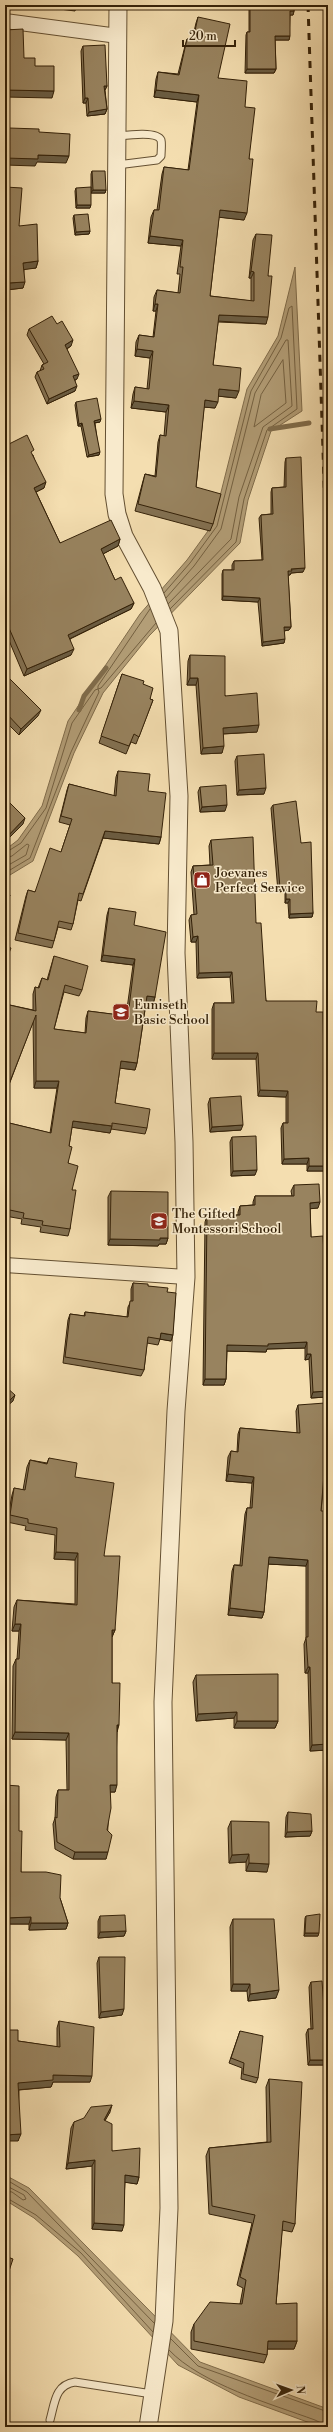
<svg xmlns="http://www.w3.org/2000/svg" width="333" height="2432" font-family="'Libre Bodoni',serif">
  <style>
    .water { fill: #b39e77; stroke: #806c4b }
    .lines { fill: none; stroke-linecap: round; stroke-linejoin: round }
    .shore { stroke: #746040; stroke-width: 1 }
    .stream { stroke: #806c4b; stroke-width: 5 }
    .service-casing { stroke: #645032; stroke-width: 9 }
    .minor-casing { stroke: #645032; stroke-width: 16 }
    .tertiary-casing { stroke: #645032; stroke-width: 19 }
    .service { stroke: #f8eacc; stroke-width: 7 }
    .minor { stroke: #f8eacc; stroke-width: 14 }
    .tertiary { stroke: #f8eacc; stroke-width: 17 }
    .rail { stroke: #342108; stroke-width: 3; stroke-dasharray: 7 7; stroke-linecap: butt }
    .wall { fill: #837152; stroke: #342108 }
    .shaded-wall { fill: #6a5c42; stroke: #342108 }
    .building { fill: #98835f; stroke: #342108 }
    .labels { text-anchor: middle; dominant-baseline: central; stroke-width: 3; stroke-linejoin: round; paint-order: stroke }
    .poi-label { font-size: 13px; fill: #342108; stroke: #f8eacc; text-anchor: start }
  </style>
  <rect width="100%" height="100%" fill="#f4deb0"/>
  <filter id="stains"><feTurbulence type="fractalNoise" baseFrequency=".005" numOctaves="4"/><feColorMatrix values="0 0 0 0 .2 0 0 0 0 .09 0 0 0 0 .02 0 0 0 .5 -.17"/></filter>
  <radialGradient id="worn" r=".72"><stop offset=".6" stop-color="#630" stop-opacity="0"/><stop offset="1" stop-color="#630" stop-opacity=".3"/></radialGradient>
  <!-- water -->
  <path class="water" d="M 295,267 L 302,411 L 271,431 L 248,500 L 240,543 L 149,636 L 103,693 L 74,753 L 33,861 L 5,878 L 5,850 L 18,840 L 42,806 L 68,721 L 140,614 L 187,560 L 213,524 L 247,389 L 278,336 Z
    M 5,2175 L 29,2188 L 200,2362 L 328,2409 L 328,2427 L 321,2427 L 239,2397 L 178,2365 L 78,2256 L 34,2218 L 5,2200 Z"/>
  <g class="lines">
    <!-- shore -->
    <path class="shore" d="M 283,360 L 286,403 L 254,427 L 261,395 Z
      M 164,593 L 190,563 L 217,526 L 251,391 L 281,338 L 289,308 L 292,306 L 297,409 L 267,430 L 244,499 L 236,542 L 170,609
      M 166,598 L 194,566 L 221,529 L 255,393 L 286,340 L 288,340 L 292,406 L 263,427 L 239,497 L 231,539 L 168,604
      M 150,609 L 98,686 L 98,689 L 101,688 L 156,623
      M 5,853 L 21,843 L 46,808 L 72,723 L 95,690 L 98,689 L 99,692 L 71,752 L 30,858 L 5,873
      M 5,858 L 12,856 L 27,844 L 29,845 L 26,855 L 5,867
      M 5,2179 L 27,2192 L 154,2323
      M 5,2185 L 24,2195 L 26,2199 L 23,2200 L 12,2192 L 5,2191
      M 5,2197 L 36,2215 L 81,2253 L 153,2332
      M 171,2339 L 198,2366 L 328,2412
      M 169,2350 C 201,2384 271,2404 315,2420 L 321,2423 L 322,2427"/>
    <!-- stream -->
    <path class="stream" d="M 270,429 L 309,423
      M 79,710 L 84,696 L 106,668"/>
    <defs>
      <path id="service" d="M 117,165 L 157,160 L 161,156 C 161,152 162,144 161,140 C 157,131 127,135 118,136
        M 50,2420 C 55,2402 55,2385 75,2382 L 152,2394"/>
      <path id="minor" d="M 5,21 L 118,36
        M 5,1265 L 186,1277"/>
      <path id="tertiary" d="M 118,5 L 114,494 L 117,514 L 124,536 L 152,588 L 169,631 L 179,796 L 176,953 L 184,1142 L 186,1277 L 176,1411 L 163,1702 L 169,2208 L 164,2321 L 148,2427"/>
    </defs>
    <!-- service casing -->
    <use href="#service" class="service-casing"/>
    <!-- minor casing -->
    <use href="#minor" class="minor-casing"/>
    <!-- tertiary casing -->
    <use href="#tertiary" class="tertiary-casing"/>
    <!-- service -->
    <use href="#service" class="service"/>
    <!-- minor -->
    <use href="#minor" class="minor"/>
    <!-- tertiary -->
    <use href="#tertiary" class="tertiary"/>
    <!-- rail -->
    <path class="rail" d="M 308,5 L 328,600"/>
  </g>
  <!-- wall -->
  <path class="wall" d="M 267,5 L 294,5 L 294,11 L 293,15 L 290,15 L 289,40 L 275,40 L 276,69 L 274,73 L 245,73 L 246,35 L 247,32 L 249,32 L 249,9 L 250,6 L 267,6 Z
    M 198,17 L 218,78 L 245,107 L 249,159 L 244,220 L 219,217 L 210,296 L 251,301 L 251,278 L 249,278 L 253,240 L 256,234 L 268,276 L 266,324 L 218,322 L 213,365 L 236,398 L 218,396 L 215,408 L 204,407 L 196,487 L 213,524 L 210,531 L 135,511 L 143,481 L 145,474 L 155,476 L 158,442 L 160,435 L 164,436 L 166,412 L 131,408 L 133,394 L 135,387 L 147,389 L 150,358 L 135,356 L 136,342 L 139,335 L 153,337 L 156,311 L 153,311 L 154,297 L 157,290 L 178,293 L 180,274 L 177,274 L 181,246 L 148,243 L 151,217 L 154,210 L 157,210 L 162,174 L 164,167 L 188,170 L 197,102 L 154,97 L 156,79 L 158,72 L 178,74 L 185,46 L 187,39 L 192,40 L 196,23 Z
    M 83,46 L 107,86 L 105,90 L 107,109 L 105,114 L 87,116 L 86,103 L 83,103 L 81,51 Z
    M 326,139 L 328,139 L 328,163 L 325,163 L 325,142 Z
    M 92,171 L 106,190 L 105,193 L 91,193 L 91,174 Z
    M 5,187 L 19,226 L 38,261 L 36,268 L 24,269 L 23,288 L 6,290 L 5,282 Z
    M 76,188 L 90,208 L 76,208 L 75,191 Z
    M 74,215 L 90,231 L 89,234 L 75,235 L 73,218 Z
    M 57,324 L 71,346 L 67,349 L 77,379 L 75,380 L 75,391 L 47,404 L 35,377 L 37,372 L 40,371 L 42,365 L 44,364 L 27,335 L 29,329 Z
    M 76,402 L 100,422 L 95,423 L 99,455 L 87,457 L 81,426 L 78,426 L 75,405 Z
    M 5,446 L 33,455 L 44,488 L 36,492 L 60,543 L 120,539 L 118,546 L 103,554 L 115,580 L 134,603 L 131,609 L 70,639 L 71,655 L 24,676 L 5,631 Z
    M 286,458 L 303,572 L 291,573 L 290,575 L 288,575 L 291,627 L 289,630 L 284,631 L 284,643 L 262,646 L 258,602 L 222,600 L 222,574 L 223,570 L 232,570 L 232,565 L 234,561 L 262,560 L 259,518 L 261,515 L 271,514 L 271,492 L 272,488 L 284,487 L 285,462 Z
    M 190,655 L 257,732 L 223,734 L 222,753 L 201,754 L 196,685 L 187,685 L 188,661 Z
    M 5,674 L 38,716 L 19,735 L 5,721 Z
    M 122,674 L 143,684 L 150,699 L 153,700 L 136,744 L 131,742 L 126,754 L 99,743 Z
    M 237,756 L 264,794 L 237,795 L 235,761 Z
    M 118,771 L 148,791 L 161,837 L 159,844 L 103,838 L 81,901 L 78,900 L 73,924 L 71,930 L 58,927 L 52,948 L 15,940 L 26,896 L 28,890 L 35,892 L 61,852 L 70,825 L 59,822 L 67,790 L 69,784 L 114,796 L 116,777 Z
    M 200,787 L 225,811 L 200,812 L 198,792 Z
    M 273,805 L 301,843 L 313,913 L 312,917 L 289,918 L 288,903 L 285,903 L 285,891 L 278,892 L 271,808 Z
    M 211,840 L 256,923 L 266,1001 L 316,1012 L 326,1166 L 324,1171 L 307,1171 L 307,1164 L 282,1164 L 281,1128 L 283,1123 L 286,1123 L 286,1097 L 258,1096 L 256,1059 L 212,1059 L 212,1009 L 214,1003 L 232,1003 L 230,977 L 197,978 L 196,942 L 191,942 L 189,920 L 191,915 L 194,915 L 191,872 L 193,866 L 210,865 L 209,846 Z
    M 109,908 L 134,925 L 155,997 L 153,1004 L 146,1003 L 137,1063 L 135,1070 L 120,1068 L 115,1103 L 147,1128 L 145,1134 L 111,1129 L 110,1133 L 72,1127 L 69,1146 L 68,1163 L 72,1190 L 70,1229 L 68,1236 L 40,1232 L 41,1227 L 21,1224 L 22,1219 L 5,1216 L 5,1122 L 50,1133 L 57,1088 L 34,1088 L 33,1022 L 7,1090 L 5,1090 L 5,1004 L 33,1010 L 33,994 L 35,987 L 38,988 L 42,978 L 47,980 L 54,956 L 82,990 L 79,996 L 64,992 L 54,1029 L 85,1033 L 86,1018 L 88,1011 L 126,1016 L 133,965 L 101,961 L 107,915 Z
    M 210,1098 L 241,1130 L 210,1132 L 208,1104 Z
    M 232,1137 L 255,1175 L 231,1176 L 230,1142 Z
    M 294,1185 L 318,1208 L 310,1208 L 311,1237 L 326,1308 L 328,1392 L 326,1397 L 311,1398 L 309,1359 L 305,1360 L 305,1348 L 267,1349 L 266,1352 L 227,1351 L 226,1379 L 224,1385 L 203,1385 L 205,1222 L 207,1216 L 238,1215 L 238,1212 L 240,1206 L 253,1205 L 253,1202 L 255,1196 L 292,1196 L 291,1191 Z
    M 111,1191 L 168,1238 L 166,1244 L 159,1244 L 158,1246 L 108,1245 L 108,1197 Z
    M 133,1283 L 148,1286 L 167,1292 L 171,1341 L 160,1339 L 158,1345 L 147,1343 L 144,1370 L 141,1376 L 63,1363 L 68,1320 L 70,1314 L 84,1316 L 85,1312 L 127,1317 L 128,1307 L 131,1301 L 131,1289 Z
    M 298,1405 L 327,1429 L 328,1429 L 328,1480 L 324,1480 L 321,1511 L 328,1750 L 310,1751 L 308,1673 L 305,1673 L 304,1644 L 306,1638 L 306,1566 L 268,1564 L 264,1612 L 262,1618 L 228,1615 L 232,1571 L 234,1565 L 240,1565 L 245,1514 L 247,1508 L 250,1508 L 252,1483 L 226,1481 L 228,1457 L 231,1451 L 237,1452 L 238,1434 L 240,1428 L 297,1433 L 296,1411 Z
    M 49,1458 L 75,1477 L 104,1556 L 115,1630 L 112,1637 L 112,1683 L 117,1732 L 115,1792 L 110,1792 L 106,1859 L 73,1859 L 55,1849 L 53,1824 L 55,1818 L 56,1797 L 58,1790 L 67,1790 L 66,1740 L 12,1739 L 13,1666 L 16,1659 L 17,1659 L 19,1631 L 12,1631 L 14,1607 L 17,1600 L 75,1604 L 75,1560 L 54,1559 L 55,1535 L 25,1530 L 26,1526 L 7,1522 L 12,1495 L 14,1488 L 23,1490 L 27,1467 L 30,1460 L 47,1463 Z
    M 196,1675 L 278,1721 L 275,1728 L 234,1728 L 234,1718 L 196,1721 L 193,1682 Z
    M 288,1812 L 312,1831 L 310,1836 L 285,1837 L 286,1817 Z
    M 231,1821 L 267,1872 L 246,1871 L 246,1862 L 229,1863 L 228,1828 Z
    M 19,1831 L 21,1872 L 60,1898 L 68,1923 L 66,1929 L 29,1930 L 29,1924 L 5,1924 Z
    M 100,1916 L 126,1931 L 124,1936 L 98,1938 L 98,1921 Z
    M 306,1916 L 318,1936 L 304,1936 L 305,1918 Z
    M 233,1919 L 276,1998 L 248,2001 L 247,1991 L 231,1991 L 230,1927 Z
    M 99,1957 L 122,2015 L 99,2018 L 97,1963 Z
    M 311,1982 L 328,2055 L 328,2061 L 327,2065 L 308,2065 L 306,2034 L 308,2029 L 311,2029 L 309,1987 Z
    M 59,2021 L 90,2082 L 53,2082 L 51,2087 L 19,2090 L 18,2141 L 18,2041 L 57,2047 L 57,2028 Z
    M 240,2031 L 258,2078 L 256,2083 L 241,2079 L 242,2068 L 229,2063 Z
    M 269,2079 L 295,2224 L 292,2232 L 282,2230 L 276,2304 L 297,2341 L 294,2349 L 267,2349 L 267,2355 L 264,2363 L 191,2349 L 191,2332 L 194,2324 L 240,2304 L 243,2288 L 237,2285 L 252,2223 L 209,2214 L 206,2156 L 209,2148 L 267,2142 L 266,2087 Z
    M 110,2112 L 105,2120 L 112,2151 L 139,2177 L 137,2184 L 125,2182 L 122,2231 L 92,2229 L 92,2166 L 66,2169 L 71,2128 L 74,2122 Z"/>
  <!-- shaded-wall -->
  <path class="shaded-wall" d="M 53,5 L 77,5 L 75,11 L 52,8 Z
    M 290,11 L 294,11 L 293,15 L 289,15 Z
    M 275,36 L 290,36 L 289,40 L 274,40 Z
    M 247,69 L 276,69 L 274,73 L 245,73 Z
    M 104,86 L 107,86 L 105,90 L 102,91 Z
    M 5,90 L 54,91 L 52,98 L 5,97 Z
    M 156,90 L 199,95 L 197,102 L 154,97 Z
    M 85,98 L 88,98 L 86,103 L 83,103 Z
    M 107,109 L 105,114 L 87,116 L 89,112 Z
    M 38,155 L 69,156 L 66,163 L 37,162 L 35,166 L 5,165 L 5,158 Z
    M 326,161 L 328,161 L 328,163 L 325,163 Z
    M 93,190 L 106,190 L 105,193 L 91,193 Z
    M 77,205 L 91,205 L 90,208 L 76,208 Z
    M 220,210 L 247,213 L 244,220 L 217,217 Z
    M 90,231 L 89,234 L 75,235 L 76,232 Z
    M 150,236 L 183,240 L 181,246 L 148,243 Z
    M 38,261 L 36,268 L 21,270 L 23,263 Z
    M 251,271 L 254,272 L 251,278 L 249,278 Z
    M 5,273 L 7,273 L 5,279 Z
    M 25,282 L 23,288 L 6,290 L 8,283 Z
    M 155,304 L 158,304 L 156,311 L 153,311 Z
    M 219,315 L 268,317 L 266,324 L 217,321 Z
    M 73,340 L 71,346 L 63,351 L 65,345 Z
    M 137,349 L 153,351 L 150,358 L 135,356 Z
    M 79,374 L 77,379 L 71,382 L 73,376 Z
    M 77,386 L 75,391 L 47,404 L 49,399 Z
    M 219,389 L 239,391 L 236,398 L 217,396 Z
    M 205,400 L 218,402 L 215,408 L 203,407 Z
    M 134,401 L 169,405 L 166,412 L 131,408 Z
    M 101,419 L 100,422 L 93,423 L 94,421 Z
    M 82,423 L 81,426 L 78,426 L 79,424 Z
    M 100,452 L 99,455 L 87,457 L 89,455 Z
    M 46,482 L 44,488 L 32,494 L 34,488 Z
    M 120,539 L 118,546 L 99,556 L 101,549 Z
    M 305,568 L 303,572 L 291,573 L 290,575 L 286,575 L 288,571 L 291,569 Z
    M 223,596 L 260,598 L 258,602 L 222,600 Z
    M 134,603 L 131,609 L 65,641 L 68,635 Z
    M 284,627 L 291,627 L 289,630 L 283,631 Z
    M 285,639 L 284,643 L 262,646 L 263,642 Z
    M 74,649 L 71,655 L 24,676 L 27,669 Z
    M 190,678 L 198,678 L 196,685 L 187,685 Z
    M 41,710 L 38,716 L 19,735 L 21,729 Z
    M 259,725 L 257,732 L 220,734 L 223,728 Z
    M 224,746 L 222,753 L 201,754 L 203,748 Z
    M 266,788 L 264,794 L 237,795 L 239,790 Z
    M 227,805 L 225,811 L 200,812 L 202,807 Z
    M 25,818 L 23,824 L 5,842 L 5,839 Z
    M 105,831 L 161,837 L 159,844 L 103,838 Z
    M 280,888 L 286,888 L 285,891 L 278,892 Z
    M 10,895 L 8,901 L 5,905 L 5,902 Z
    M 286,899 L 290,899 L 288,903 L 285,903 Z
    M 313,913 L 312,917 L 289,918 L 290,914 Z
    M 198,936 L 196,942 L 191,942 L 193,937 Z
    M 103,955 L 135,959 L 133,965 L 101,961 Z
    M 232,972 L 230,977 L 197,978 L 199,973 Z
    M 147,996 L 155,997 L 153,1004 L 145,1002 Z
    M 214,1053 L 258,1053 L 256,1059 L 212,1059 Z
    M 121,1061 L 137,1063 L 135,1070 L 119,1068 Z
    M 36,1081 L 59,1081 L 57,1088 L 34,1088 Z
    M 260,1090 L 288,1091 L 286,1097 L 258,1096 Z
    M 73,1121 L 112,1126 L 110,1133 L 70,1127 Z
    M 243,1125 L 241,1130 L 210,1132 L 212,1127 Z
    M 309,1158 L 307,1164 L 282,1164 L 284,1159 Z
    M 309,1166 L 326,1166 L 324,1171 L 307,1171 Z
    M 257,1170 L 255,1175 L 231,1176 L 233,1171 Z
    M 320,1202 L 318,1208 L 308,1209 L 310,1203 Z
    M 160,1238 L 168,1238 L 166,1244 L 159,1244 L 158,1246 L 108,1245 L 110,1239 Z
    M 161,1333 L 173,1335 L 171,1341 L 159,1339 Z
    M 307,1342 L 305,1348 L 267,1349 L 266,1352 L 225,1351 L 227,1345 Z
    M 307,1354 L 311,1354 L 309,1359 L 305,1360 Z
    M 205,1379 L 226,1379 L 224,1385 L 203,1385 Z
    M 328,1391 L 326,1397 L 311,1398 L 313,1392 Z
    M 15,1395 L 13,1401 L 5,1408 L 5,1405 Z
    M 228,1474 L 254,1477 L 252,1483 L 226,1481 Z
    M 324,1474 L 328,1474 L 328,1480 L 322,1480 Z
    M 56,1552 L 78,1553 L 75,1560 L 54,1559 Z
    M 269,1557 L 308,1560 L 306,1566 L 267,1564 Z
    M 230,1608 L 264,1612 L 262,1618 L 228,1615 Z
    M 15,1624 L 21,1624 L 19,1631 L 12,1631 Z
    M 112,1630 L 115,1630 L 112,1637 Z
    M 308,1667 L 310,1667 L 308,1673 L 305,1673 Z
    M 237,1712 L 234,1718 L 196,1721 L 198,1714 Z
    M 237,1721 L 278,1721 L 275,1728 L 234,1728 Z
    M 117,1725 L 119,1725 L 117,1732 Z
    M 15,1732 L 69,1733 L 66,1740 L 12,1739 Z
    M 328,1744 L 328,1750 L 310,1751 L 312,1745 Z
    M 110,1785 L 117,1785 L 115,1792 L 108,1792 Z
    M 312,1831 L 310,1836 L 285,1837 L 287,1832 Z
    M 75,1852 L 108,1852 L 106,1859 L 73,1859 Z
    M 249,1854 L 246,1862 L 229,1863 L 232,1855 Z
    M 249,1863 L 269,1864 L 267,1872 L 246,1871 Z
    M 31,1917 L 29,1924 L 5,1924 L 5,1918 Z
    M 31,1923 L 68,1923 L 66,1929 L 29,1930 Z
    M 126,1931 L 124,1936 L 98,1938 L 100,1932 Z
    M 305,1933 L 319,1933 L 318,1936 L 304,1936 Z
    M 233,1984 L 250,1984 L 247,1991 L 231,1991 Z
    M 279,1990 L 276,1998 L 248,2001 L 250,1994 Z
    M 124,2009 L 122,2015 L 99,2018 L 101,2012 Z
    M 310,2060 L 328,2060 L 328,2061 L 327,2065 L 308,2065 Z
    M 53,2075 L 92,2076 L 90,2082 L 53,2082 L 51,2087 L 16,2090 L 18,2083 Z
    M 112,2105 L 110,2112 L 102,2126 L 104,2120 Z
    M 21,2134 L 18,2141 L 5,2141 L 5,2135 Z
    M 95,2160 L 92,2166 L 66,2169 L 68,2163 Z
    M 125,2175 L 139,2177 L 137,2184 L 123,2182 Z
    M 94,2223 L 124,2225 L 122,2231 L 92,2229 Z
    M 268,2341 L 297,2341 L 294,2349 L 265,2349 Z"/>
  <!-- building -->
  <path class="building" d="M 268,5 L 294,5 L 294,11 L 290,11 L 290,36 L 275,36 L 276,69 L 247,69 L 247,32 L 250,32 L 250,6 L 268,6 Z
    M 198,17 L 230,24 L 218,78 L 247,81 L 245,107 L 255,108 L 249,159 L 253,159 L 247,213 L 220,210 L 210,296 L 254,301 L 254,272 L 251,271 L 256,234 L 272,235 L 268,276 L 272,276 L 268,317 L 219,315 L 213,365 L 241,368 L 239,391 L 219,389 L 218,402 L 205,400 L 196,487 L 221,494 L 213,524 L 138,504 L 145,474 L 156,477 L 160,435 L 166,436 L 169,405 L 134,401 L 135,387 L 149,389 L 153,351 L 137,349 L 139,335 L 154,337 L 158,304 L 155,304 L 157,290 L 180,293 L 183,267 L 180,267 L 183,240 L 150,236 L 154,210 L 159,210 L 164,167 L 189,170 L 199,95 L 156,90 L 158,72 L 179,75 L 187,39 L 193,40 Z
    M 23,29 L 24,58 L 35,58 L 35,66 L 54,66 L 54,91 L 5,90 L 5,30 Z
    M 105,45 L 107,86 L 104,86 L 107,109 L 89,112 L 88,98 L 85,98 L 83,46 Z
    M 5,122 L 9,122 L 9,128 L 39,129 L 39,132 L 70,134 L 69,156 L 38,155 L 38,159 L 5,158 Z
    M 326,139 L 328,139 L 328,161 L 326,161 Z
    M 92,171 L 105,171 L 106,190 L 93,190 Z
    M 5,187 L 22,188 L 19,226 L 37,224 L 38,261 L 23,263 L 25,282 L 8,283 L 7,273 L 5,273 Z
    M 91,187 L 91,205 L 77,205 L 76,188 Z
    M 88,214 L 90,231 L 76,232 L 74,215 Z
    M 52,316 L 57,324 L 62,321 L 73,340 L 65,345 L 79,374 L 73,376 L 77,386 L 49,399 L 37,372 L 44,369 L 42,365 L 48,362 L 29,329 Z
    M 97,398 L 101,419 L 94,421 L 100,452 L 89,455 L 82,423 L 79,424 L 76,402 Z
    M 27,435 L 34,450 L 31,452 L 46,482 L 34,488 L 60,543 L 111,520 L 120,539 L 101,549 L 115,580 L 121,577 L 134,603 L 68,635 L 74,649 L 27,669 L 5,619 L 5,446 Z
    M 301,457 L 305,568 L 291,569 L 292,571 L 288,571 L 291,627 L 284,627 L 285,639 L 263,642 L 260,598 L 223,596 L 223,570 L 234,570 L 234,561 L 263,560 L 261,515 L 273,514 L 272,488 L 286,487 L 286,458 Z
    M 190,655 L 225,656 L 225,696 L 257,693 L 259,725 L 223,728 L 224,746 L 203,748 L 198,678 L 190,678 Z
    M 5,674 L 41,710 L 21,729 L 5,712 Z
    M 122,674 L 144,681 L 143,684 L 153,688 L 150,699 L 153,700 L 139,737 L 134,734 L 129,746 L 101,736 Z
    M 264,754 L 266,788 L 239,790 L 237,756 Z
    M 118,771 L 150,774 L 148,791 L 166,793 L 161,837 L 105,831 L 83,894 L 79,893 L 73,924 L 59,921 L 54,941 L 18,933 L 28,890 L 35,892 L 50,848 L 61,852 L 72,819 L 61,816 L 69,784 L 116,796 Z
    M 226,785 L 227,805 L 202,807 L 200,787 Z
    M 5,798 L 25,818 L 5,839 Z
    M 296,801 L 301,843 L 311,842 L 313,913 L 290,914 L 290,899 L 286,899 L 286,888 L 280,888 L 273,805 Z
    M 253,837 L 256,923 L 261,923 L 266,1001 L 317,1001 L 316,1012 L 323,1012 L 326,1166 L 309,1166 L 309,1158 L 284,1159 L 283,1123 L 288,1123 L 288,1091 L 260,1090 L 258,1053 L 214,1053 L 214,1003 L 234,1003 L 232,972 L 199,973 L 198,936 L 193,937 L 191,915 L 197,914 L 193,866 L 213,865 L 211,840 Z
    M 5,892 L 10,895 L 5,902 Z
    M 109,908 L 136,912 L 134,925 L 166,932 L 155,997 L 147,996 L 137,1063 L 121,1061 L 115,1103 L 150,1109 L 147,1128 L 112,1123 L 112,1126 L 73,1121 L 69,1146 L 72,1147 L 68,1163 L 78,1166 L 72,1190 L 76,1190 L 70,1229 L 42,1225 L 43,1221 L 23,1218 L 24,1213 L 5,1209 L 5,1122 L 51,1133 L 59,1081 L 36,1081 L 36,1015 L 9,1084 L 5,1082 L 5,1004 L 36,1011 L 35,987 L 39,988 L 42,978 L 48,980 L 54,956 L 88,966 L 82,990 L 65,985 L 54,1029 L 86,1033 L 88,1011 L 128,1016 L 135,959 L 103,955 Z
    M 5,946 L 11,948 L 5,963 Z
    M 241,1096 L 243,1125 L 212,1127 L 210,1098 Z
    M 256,1136 L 257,1170 L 233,1171 L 232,1137 Z
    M 319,1184 L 320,1202 L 310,1203 L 311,1237 L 323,1236 L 324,1253 L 328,1253 L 328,1276 L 326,1308 L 328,1391 L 313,1392 L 311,1354 L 307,1354 L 307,1342 L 268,1344 L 268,1346 L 227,1345 L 226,1379 L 205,1379 L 207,1216 L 240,1215 L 240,1206 L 255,1205 L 255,1196 L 294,1196 L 294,1185 Z
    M 111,1191 L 168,1192 L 168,1238 L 160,1238 L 160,1240 L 110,1239 Z
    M 133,1283 L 148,1284 L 148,1286 L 168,1288 L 167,1292 L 176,1293 L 173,1335 L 161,1333 L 160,1339 L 148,1337 L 144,1370 L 65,1357 L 70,1314 L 85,1316 L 85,1312 L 128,1317 L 130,1301 L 133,1301 Z
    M 5,1386 L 15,1395 L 5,1405 Z
    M 325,1403 L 327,1429 L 328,1429 L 328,1474 L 324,1474 L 321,1511 L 328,1511 L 328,1744 L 312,1745 L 310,1667 L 308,1667 L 306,1637 L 308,1637 L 308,1560 L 269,1557 L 264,1612 L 230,1608 L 234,1565 L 242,1566 L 247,1508 L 252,1508 L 254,1477 L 228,1474 L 231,1451 L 238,1452 L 240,1428 L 300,1433 L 298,1405 Z
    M 49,1458 L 77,1463 L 75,1477 L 114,1483 L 104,1556 L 120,1556 L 115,1630 L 112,1630 L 112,1683 L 120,1683 L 119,1725 L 117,1725 L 117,1785 L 110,1785 L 111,1808 L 107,1830 L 112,1835 L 108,1852 L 75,1852 L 57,1842 L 55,1817 L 57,1818 L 58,1790 L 69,1790 L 69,1733 L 15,1732 L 16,1659 L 19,1659 L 21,1624 L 15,1624 L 17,1600 L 77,1605 L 78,1553 L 56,1552 L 57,1528 L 28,1523 L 28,1519 L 10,1515 L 14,1488 L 25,1490 L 30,1460 L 47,1464 Z
    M 278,1674 L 278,1721 L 237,1721 L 237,1712 L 198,1714 L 196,1675 Z
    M 5,1785 L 19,1786 L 19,1831 L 22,1831 L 21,1872 L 46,1872 L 61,1875 L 60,1898 L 68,1923 L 31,1923 L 31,1917 L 5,1918 Z
    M 288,1812 L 311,1814 L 312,1831 L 287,1832 Z
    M 231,1821 L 269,1822 L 269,1864 L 249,1863 L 249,1854 L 232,1855 Z
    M 320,1914 L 319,1933 L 305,1933 L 306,1916 Z
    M 125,1915 L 126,1931 L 100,1932 L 100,1916 Z
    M 233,1919 L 274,1919 L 279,1990 L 250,1994 L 250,1984 L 233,1984 Z
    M 99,1957 L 125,1957 L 124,2009 L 101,2012 Z
    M 322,1981 L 328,2060 L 310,2060 L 308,2029 L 313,2029 L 311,1982 Z
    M 59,2021 L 94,2027 L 92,2076 L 53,2075 L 53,2080 L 18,2083 L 21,2134 L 5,2135 L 5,2030 L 18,2030 L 18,2041 L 60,2047 Z
    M 240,2031 L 263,2036 L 258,2078 L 243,2074 L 244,2063 L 231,2058 Z
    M 269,2079 L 302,2082 L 295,2224 L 283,2221 L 276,2304 L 297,2303 L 297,2341 L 268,2341 L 267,2355 L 194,2341 L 194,2324 L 210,2302 L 242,2304 L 246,2280 L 240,2277 L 255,2215 L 212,2206 L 209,2148 L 271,2142 Z
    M 112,2105 L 104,2120 L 112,2124 L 112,2151 L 140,2148 L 139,2177 L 125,2175 L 124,2225 L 94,2223 L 95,2160 L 68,2163 L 74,2122 L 84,2118 L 91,2107 Z
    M 5,2256 L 13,2259 L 5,2283 Z"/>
  <!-- icons -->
  <defs>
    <symbol id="shop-square" viewBox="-11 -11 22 22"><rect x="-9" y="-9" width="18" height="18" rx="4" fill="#8f2418" stroke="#f8eacc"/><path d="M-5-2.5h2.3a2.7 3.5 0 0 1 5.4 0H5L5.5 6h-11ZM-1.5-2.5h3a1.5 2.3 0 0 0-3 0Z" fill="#fff"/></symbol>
    <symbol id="school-square" viewBox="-11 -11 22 22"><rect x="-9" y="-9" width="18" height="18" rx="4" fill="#8f2418" stroke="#f8eacc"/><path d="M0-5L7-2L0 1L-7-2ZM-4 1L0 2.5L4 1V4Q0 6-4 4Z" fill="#fff"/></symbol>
  </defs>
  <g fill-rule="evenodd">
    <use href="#shop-square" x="192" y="870" width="20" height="20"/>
    <use href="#school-square" x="111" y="1002" width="20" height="20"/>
    <use href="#school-square" x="149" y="1211" width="20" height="20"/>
  </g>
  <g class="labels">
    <!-- poi labels -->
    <g class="poi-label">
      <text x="215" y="873">Joevanes<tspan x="215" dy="15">Perfect Service</tspan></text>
      <text x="134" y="1005">Euniseth<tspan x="134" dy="15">Basic School</tspan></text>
      <text x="172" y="1214">The Gifted<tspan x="172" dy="15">Montessori School</tspan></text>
    </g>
  </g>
  <!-- margin -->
  <rect width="333" height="2432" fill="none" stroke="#f4deb0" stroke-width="20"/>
  <rect x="6" y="6" width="321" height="2420" fill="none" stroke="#342108" stroke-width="2"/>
  <rect x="10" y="10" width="313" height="2412" fill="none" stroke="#342108"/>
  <!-- north arrow -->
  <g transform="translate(291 2390) rotate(88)" stroke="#f8eacc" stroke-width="3" paint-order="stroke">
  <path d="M0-3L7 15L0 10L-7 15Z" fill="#342108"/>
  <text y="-6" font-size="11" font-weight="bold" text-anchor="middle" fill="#342108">N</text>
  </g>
  <!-- scale -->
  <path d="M183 40v6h52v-6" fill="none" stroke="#342108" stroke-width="2"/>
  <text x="189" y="40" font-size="12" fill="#342108" stroke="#f8eacc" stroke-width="3" paint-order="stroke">20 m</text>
  <rect width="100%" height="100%" filter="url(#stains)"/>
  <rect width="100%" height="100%" fill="url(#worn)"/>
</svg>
